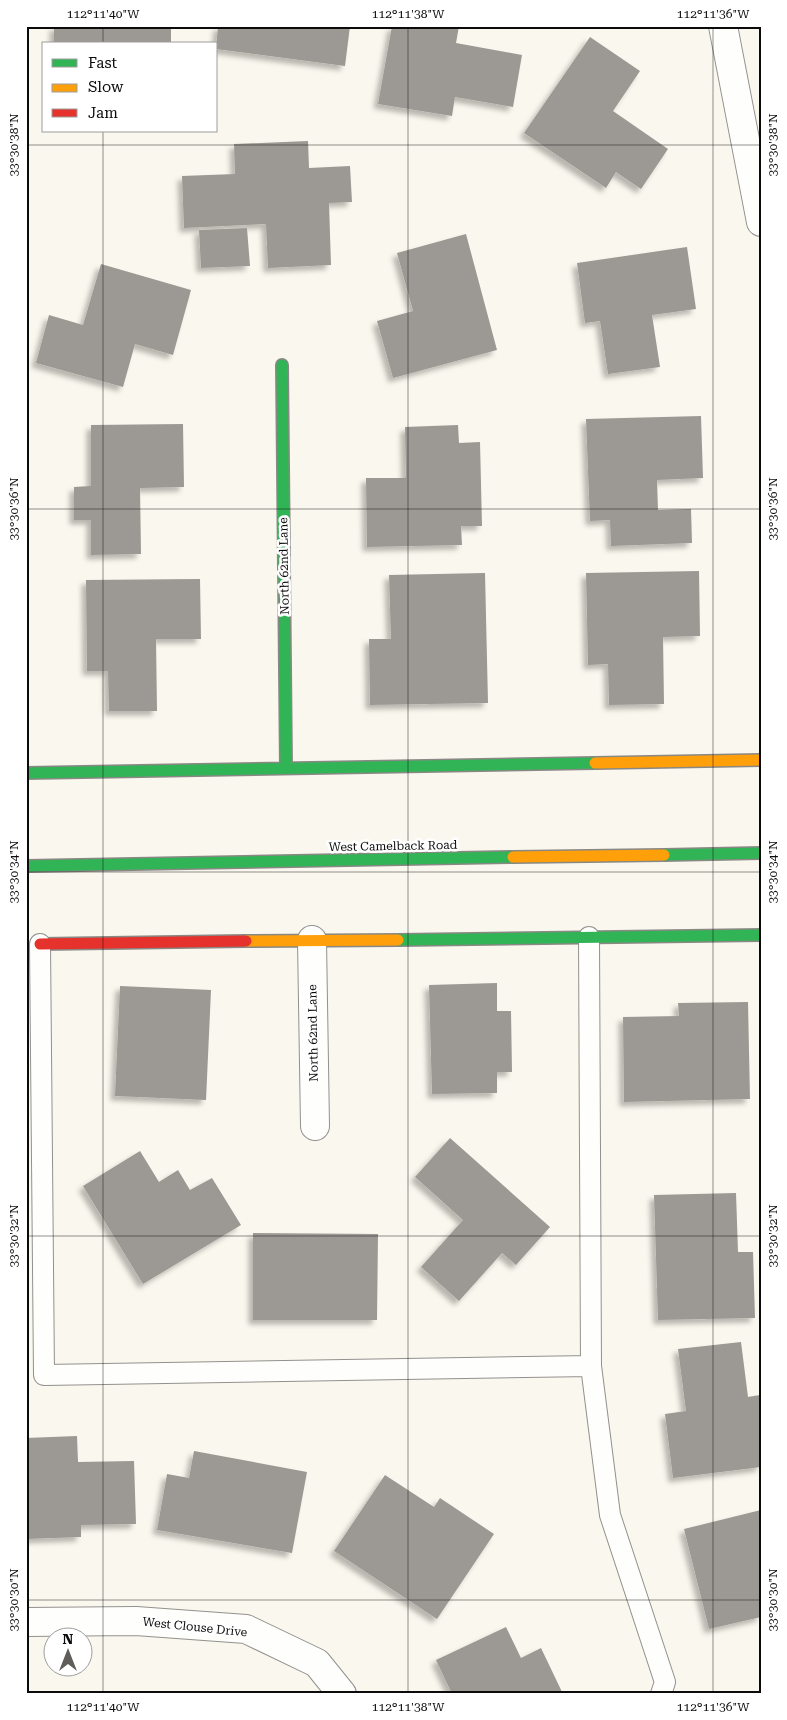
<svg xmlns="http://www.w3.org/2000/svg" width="787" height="1720" font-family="'Roboto Serif',serif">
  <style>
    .building { fill: #9c9994; filter: url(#shadow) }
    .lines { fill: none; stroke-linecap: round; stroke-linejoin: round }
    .lane-casing { stroke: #93918d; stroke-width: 22 }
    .street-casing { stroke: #93918d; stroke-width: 30 }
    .fast-casing { stroke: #898884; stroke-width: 14 }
    .slow-casing { stroke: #898884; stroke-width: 14 }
    .jam-casing { stroke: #898884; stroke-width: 14 }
    .lane { stroke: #fefefc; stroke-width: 20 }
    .street { stroke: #fefefc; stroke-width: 28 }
    .fast { stroke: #30b455; stroke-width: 11 }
    .slow { stroke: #ff9f0a; stroke-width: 11 }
    .jam { stroke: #e5322d; stroke-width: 11 }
    .ticks { fill: none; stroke: #0b0b0b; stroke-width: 1; stroke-opacity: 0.45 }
    .labels { text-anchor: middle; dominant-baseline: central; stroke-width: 5; stroke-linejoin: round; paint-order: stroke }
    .street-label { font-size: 12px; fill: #0b0b0b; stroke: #fff }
    .neatline { fill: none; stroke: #0b0b0b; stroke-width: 2 }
    .ticks-label { font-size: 12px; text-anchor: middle; fill: #0b0b0b }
  </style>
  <defs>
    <filter id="shadow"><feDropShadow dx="-4.5" dy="4.5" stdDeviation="2.5" flood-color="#0004"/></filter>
  </defs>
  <rect width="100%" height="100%" fill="#faf7ee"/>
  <!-- building -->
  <path class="building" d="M 54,26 L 171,26 L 171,44 L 54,43 Z
    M 218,26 L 350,26 L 345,66 L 216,49 Z
    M 392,26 L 459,26 L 456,43 L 522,55 L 513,107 L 455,97 L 452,116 L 378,104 Z
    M 590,37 L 640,71 L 613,111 L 668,149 L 641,189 L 616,172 L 606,188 L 524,133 Z
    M 308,141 L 309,168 L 350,166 L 352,202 L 329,203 L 331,265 L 268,268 L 266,224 L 184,228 L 182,176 L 235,174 L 234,144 Z
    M 247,228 L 250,266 L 201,268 L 199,230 Z
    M 466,234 L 497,350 L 393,378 L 377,321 L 413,311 L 397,253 Z
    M 687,247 L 696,309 L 652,315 L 660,367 L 608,374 L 600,321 L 585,323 L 577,263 Z
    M 101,264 L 191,290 L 173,355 L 135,344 L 123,387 L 36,363 L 49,315 L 83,325 Z
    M 701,416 L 703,478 L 657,480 L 658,510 L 691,509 L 692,543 L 611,546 L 610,520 L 590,521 L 586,419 Z
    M 183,424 L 184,487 L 140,488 L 141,554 L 91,555 L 91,520 L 74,520 L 74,487 L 91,486 L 91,425 Z
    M 458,425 L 459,443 L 480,442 L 482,526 L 461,526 L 462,545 L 367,547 L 366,478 L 406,478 L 405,427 Z
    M 699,571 L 700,636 L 663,637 L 664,704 L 609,705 L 608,664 L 588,665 L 586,573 Z
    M 485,573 L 488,703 L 370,705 L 369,639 L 391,639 L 389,575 Z
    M 200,579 L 201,639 L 156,639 L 157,711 L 109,711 L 108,671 L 87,671 L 86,580 Z
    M 497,983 L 497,1011 L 511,1011 L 512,1072 L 497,1072 L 497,1093 L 432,1094 L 429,985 Z
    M 120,986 L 211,990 L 206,1100 L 115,1096 Z
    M 748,1002 L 750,1099 L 624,1102 L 623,1017 L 679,1016 L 678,1003 Z
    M 450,1138 L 550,1227 L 516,1265 L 502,1253 L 459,1301 L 421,1267 L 463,1220 L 415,1177 Z
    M 140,1151 L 159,1182 L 178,1170 L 190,1190 L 212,1178 L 241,1225 L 143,1284 L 83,1186 Z
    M 736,1193 L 738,1252 L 753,1252 L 755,1318 L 658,1320 L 654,1195 Z
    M 253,1233 L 378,1234 L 377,1320 L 253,1320 Z
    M 741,1342 L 748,1397 L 760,1395 L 761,1467 L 673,1478 L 665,1414 L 686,1411 L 678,1349 Z
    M 77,1436 L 78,1462 L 134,1461 L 136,1524 L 81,1525 L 81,1537 L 26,1539 L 26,1438 Z
    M 194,1451 L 307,1472 L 292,1553 L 157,1530 L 167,1474 L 189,1478 Z
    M 385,1475 L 434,1507 L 440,1498 L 494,1534 L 437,1619 L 334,1551 Z
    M 761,1510 L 761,1617 L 709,1629 L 684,1529 Z
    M 506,1627 L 521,1658 L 541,1648 L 563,1694 L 452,1694 L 436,1660 Z"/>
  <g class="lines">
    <defs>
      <path id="lane" d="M 589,937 L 591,1366 L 610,1515 L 665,1682 L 661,1694
        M 40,944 L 44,1375 L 591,1366"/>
      <path id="street" d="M 723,26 L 761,222
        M 312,940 L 315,1126
        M 26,1622 L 136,1621 L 246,1629 L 317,1663 L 342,1694"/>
      <path id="fast" d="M 282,365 L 286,768
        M 26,773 L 595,763
        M 664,855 L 761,853
        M 26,866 L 513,857
        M 398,940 L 761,935"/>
      <path id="slow" d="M 595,763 L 761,760
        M 513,857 L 664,855
        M 246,941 L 398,940"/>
      <path id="jam" d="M 40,944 L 246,941"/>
    </defs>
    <!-- lane casing -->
    <use href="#lane" class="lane-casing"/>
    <!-- street casing -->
    <use href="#street" class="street-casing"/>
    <!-- fast casing -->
    <use href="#fast" class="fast-casing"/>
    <!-- slow casing -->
    <use href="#slow" class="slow-casing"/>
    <!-- jam casing -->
    <use href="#jam" class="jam-casing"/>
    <!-- lane -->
    <use href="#lane" class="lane"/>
    <!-- street -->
    <use href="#street" class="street"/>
    <!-- fast -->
    <use href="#fast" class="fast"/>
    <!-- slow -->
    <use href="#slow" class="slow"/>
    <!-- jam -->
    <use href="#jam" class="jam"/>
  </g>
  <!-- ticks -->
  <path class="ticks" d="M 103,26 L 103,44M 408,26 L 408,1694M 713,26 L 713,1694M 103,131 L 103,1694M 26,145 L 761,145M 26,509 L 761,509M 26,872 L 761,872M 26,1236 L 761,1236M 26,1600 L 761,1600"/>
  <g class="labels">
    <!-- street labels -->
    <g class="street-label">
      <text transform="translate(284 566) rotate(-91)">North 62nd Lane</text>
      <text transform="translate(393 846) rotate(-1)">West Camelback Road</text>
      <text transform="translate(313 1033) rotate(-91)">North 62nd Lane</text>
      <text transform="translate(195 1627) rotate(6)">West Clouse Drive</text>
    </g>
  </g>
  <!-- border -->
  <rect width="787" height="1720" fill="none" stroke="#ffffff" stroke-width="55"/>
  <!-- legend -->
  <rect x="42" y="42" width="175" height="90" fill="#ffffff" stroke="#9d9d9d"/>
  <rect x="52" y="59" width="25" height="8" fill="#30b455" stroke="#9d9d9d"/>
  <text x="88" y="68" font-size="15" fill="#0b0b0b">Fast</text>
  <rect x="52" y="84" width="25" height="8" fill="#ff9f0a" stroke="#9d9d9d"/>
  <text x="88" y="92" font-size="15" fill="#0b0b0b">Slow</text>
  <rect x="52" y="109" width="25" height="8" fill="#e5322d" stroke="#9d9d9d"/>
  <text x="88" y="118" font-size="15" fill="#0b0b0b">Jam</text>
  <!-- north arrow -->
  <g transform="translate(68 1652)"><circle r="24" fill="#ffffff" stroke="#9d9d9d"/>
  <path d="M0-4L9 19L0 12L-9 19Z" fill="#5f5e5a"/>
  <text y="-8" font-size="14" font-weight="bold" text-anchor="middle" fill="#0b0b0b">N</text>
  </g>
  <rect x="28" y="28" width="732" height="1664" class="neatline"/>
  <g class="ticks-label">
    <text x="103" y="18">112°11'40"W</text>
    <text x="408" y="18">112°11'38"W</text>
    <text x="713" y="18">112°11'36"W</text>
    <text transform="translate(14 145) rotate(-90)" y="4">33°30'38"N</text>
    <text transform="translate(773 145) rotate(-90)" y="4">33°30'38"N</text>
    <text transform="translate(14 509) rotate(-90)" y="4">33°30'36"N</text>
    <text transform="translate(773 509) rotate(-90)" y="4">33°30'36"N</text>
    <text transform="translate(14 872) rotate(-90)" y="4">33°30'34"N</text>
    <text transform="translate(773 872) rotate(-90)" y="4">33°30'34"N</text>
    <text transform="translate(14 1236) rotate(-90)" y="4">33°30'32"N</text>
    <text transform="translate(773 1236) rotate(-90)" y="4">33°30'32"N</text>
    <text transform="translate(14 1600) rotate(-90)" y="4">33°30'30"N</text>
    <text transform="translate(773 1600) rotate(-90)" y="4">33°30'30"N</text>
    <text x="103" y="1711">112°11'40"W</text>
    <text x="408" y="1711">112°11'38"W</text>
    <text x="713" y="1711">112°11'36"W</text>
  </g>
</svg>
